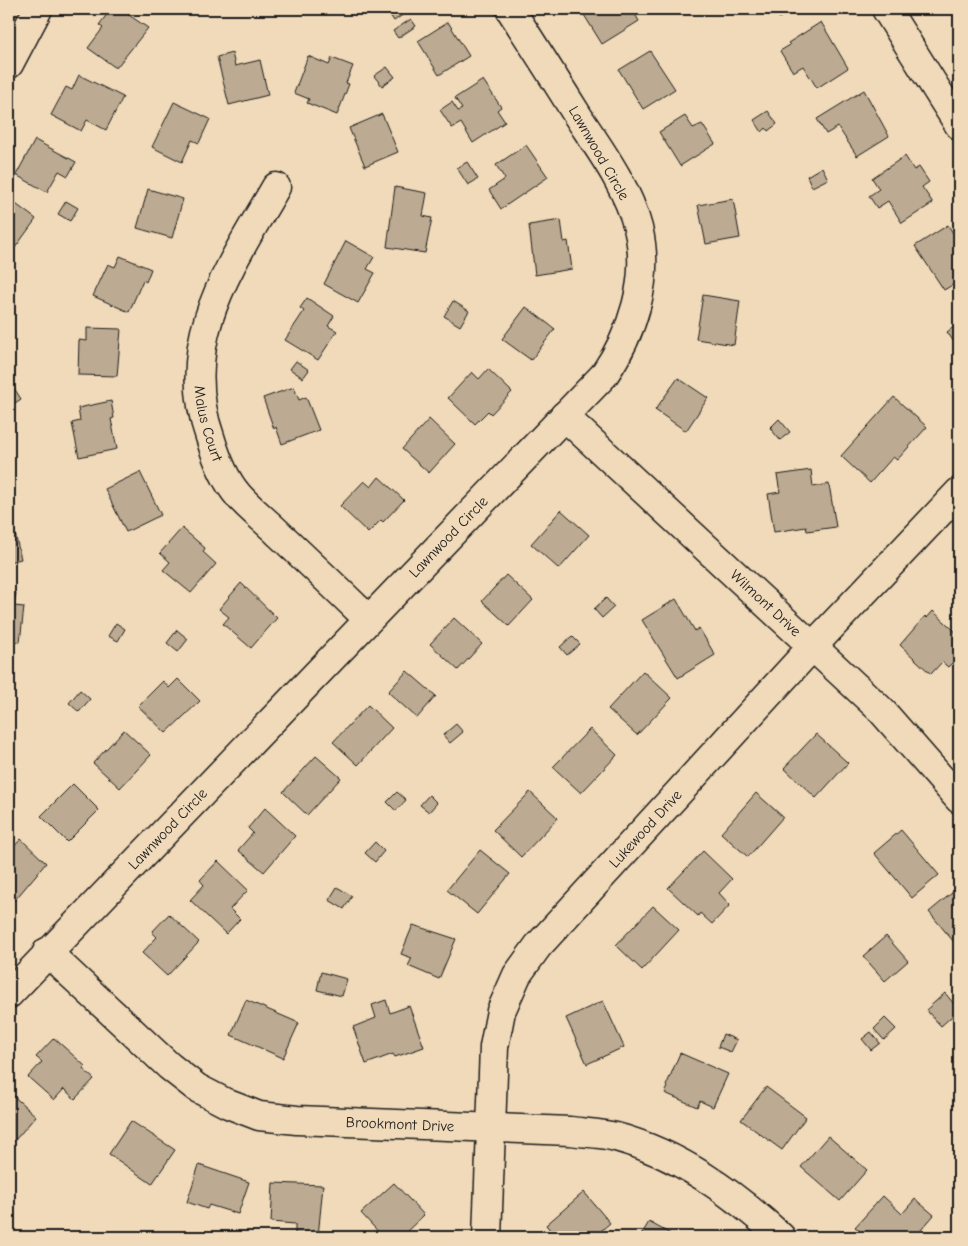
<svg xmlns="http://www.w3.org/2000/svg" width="968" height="1246" font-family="'Comic Neue',sans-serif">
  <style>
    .building { fill: #bcab92; stroke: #1c1c1c }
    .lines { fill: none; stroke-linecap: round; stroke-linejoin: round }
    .minor-casing { stroke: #1c1c1c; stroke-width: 31 }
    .minor { stroke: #f1dab9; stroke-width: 28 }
    .labels { text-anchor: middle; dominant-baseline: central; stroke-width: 4.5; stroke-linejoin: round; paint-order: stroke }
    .street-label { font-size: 15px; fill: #1c1c1c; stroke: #f1dab9 }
  </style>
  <rect width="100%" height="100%" fill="#f1dab9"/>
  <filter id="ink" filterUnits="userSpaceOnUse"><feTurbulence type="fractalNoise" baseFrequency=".02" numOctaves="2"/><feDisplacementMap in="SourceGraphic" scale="10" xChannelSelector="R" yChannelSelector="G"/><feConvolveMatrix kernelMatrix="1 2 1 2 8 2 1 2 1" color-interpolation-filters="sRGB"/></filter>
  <g filter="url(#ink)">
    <!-- building -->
    <path class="building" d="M 111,9 L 120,9 L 148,28 L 116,68 L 88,48 L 103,28 L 99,25 Z
      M 386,9 L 411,9 L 394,21 Z
      M 583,9 L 623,9 L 626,15 L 633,11 L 639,21 L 602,44 L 581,10 Z
      M 773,9 L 794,9 L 779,18 Z
      M 411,19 L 416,26 L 398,38 L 393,31 Z
      M 448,22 L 469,56 L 439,75 L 418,41 Z
      M 821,22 L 848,68 L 817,88 L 803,66 L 793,72 L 780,51 L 790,45 L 788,43 Z
      M 650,51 L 675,89 L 643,109 L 619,70 Z
      M 232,53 L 235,66 L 260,60 L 268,95 L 229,105 L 217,57 Z
      M 308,56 L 329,65 L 332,58 L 353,66 L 346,83 L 349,84 L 337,115 L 307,103 L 309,99 L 294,93 Z
      M 387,67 L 395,77 L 382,86 L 374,76 Z
      M 79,75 L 123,97 L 106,130 L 87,120 L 81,131 L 51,115 L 66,87 L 72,90 Z
      M 483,80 L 501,107 L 497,110 L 505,122 L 473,143 L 461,123 L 452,128 L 440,110 L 452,102 L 458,111 L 462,109 L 455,98 Z
      M 864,90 L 889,136 L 857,156 L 838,127 L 826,134 L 817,119 Z
      M 174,102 L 210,119 L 199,143 L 192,140 L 182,162 L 152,147 Z
      M 768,111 L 777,124 L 768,131 L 766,128 L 762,132 L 754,120 Z
      M 382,114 L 398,152 L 365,166 L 349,128 Z
      M 685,116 L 693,128 L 702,124 L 715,144 L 680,166 L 659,132 Z
      M 35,140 L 76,162 L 68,176 L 59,171 L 47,192 L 16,175 Z
      M 526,145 L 548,177 L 501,209 L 489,190 L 505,179 L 496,165 Z
      M 905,156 L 914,170 L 919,167 L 929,182 L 922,187 L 933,203 L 902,223 L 888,201 L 877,208 L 869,196 L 879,189 L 872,178 Z
      M 467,162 L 478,179 L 468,185 L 457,168 Z
      M 822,167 L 828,179 L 812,187 L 807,176 Z
      M 395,187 L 427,193 L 423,216 L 432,218 L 425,253 L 387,247 Z
      M 148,189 L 183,199 L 172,238 L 137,228 Z
      M 9,199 L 36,219 L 9,256 Z
      M 733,199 L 740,238 L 706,244 L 698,205 Z
      M 66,201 L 78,208 L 70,221 L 58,214 Z
      M 561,220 L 564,242 L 568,241 L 572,269 L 535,275 L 529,225 Z
      M 948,225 L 959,243 L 959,281 L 944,290 L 915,246 Z
      M 346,241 L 374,257 L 367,269 L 375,273 L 358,303 L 324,284 Z
      M 120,256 L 151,269 L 146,282 L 143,280 L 129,312 L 93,296 L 108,264 L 115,267 Z
      M 703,295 L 740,301 L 734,345 L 696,339 Z
      M 307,298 L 334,316 L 328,326 L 337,331 L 318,360 L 285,340 L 304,311 L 300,308 Z
      M 453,301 L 469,311 L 460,326 L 444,316 Z
      M 526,307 L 555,329 L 531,360 L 502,339 Z
      M 959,323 L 959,349 L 947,332 Z
      M 87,328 L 121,329 L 117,376 L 78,375 L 79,340 L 87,341 Z
      M 296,361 L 309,370 L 303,378 L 290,369 Z
      M 488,369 L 512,392 L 491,414 L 488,411 L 475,424 L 448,398 L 472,372 L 479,379 Z
      M 678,378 L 708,398 L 686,431 L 655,410 Z
      M 12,385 L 21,399 L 9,407 L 9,387 Z
      M 294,387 L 299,400 L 306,397 L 319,430 L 282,444 L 276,427 L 274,429 L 263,398 Z
      M 894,397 L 927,427 L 897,460 L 893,457 L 870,483 L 841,456 Z
      M 111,401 L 114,418 L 111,419 L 117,449 L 79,457 L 72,423 L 80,421 L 78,408 Z
      M 429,419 L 455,444 L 429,473 L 402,449 Z
      M 779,419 L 790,432 L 780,440 L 770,428 Z
      M 811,470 L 813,487 L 829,484 L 836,527 L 807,531 L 806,527 L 774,532 L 768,494 L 780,492 L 777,475 Z
      M 140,472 L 161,515 L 126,532 L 105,489 Z
      M 379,477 L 404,500 L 383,522 L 381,520 L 368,533 L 340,506 L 364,481 L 371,487 Z
      M 561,510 L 589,535 L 559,569 L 531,544 Z
      M 13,525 L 21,559 L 9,562 L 9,526 Z
      M 182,528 L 205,548 L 203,552 L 216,564 L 191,593 L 163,570 L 170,562 L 160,553 Z
      M 506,575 L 533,600 L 509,626 L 482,601 Z
      M 241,583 L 277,618 L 251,648 L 223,624 L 229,617 L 219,609 Z
      M 9,592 L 16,593 L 14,606 L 24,607 L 20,642 L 9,641 Z
      M 606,598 L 614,607 L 602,618 L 594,609 Z
      M 676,599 L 695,631 L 699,628 L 715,655 L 678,678 L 642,620 Z
      M 933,611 L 959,635 L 959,656 L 948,667 L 942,662 L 931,674 L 900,645 L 925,616 L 927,618 Z
      M 454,618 L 482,644 L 458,670 L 430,644 Z
      M 116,623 L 125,629 L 118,641 L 108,636 Z
      M 177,630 L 188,639 L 178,652 L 167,643 Z
      M 572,636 L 580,644 L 567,655 L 560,647 Z
      M 407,671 L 436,696 L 417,718 L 388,692 Z
      M 643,671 L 672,698 L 637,735 L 608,709 Z
      M 178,679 L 200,701 L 166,733 L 138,706 L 163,681 L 169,688 Z
      M 80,690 L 90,699 L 79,712 L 69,703 Z
      M 368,705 L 392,728 L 358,765 L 333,742 Z
      M 456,724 L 463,732 L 450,743 L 443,735 Z
      M 590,729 L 617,755 L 581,793 L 553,767 Z
      M 124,730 L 151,755 L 120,788 L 93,763 Z
      M 816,734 L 848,763 L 816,798 L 784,768 Z
      M 316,756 L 341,778 L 307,815 L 283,792 Z
      M 73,784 L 99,810 L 67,842 L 41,816 Z
      M 397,792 L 406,800 L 396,811 L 387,802 Z
      M 530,792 L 558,818 L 521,857 L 493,830 Z
      M 756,793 L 783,817 L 748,857 L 721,833 Z
      M 429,795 L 437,803 L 429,812 L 420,805 Z
      M 265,808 L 295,836 L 264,872 L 238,850 L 253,833 L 248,828 Z
      M 901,830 L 939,875 L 912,898 L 874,853 Z
      M 21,839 L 46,863 L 14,901 L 9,896 L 9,852 Z
      M 375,842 L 384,851 L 375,862 L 365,853 Z
      M 480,850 L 510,874 L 477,914 L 447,890 Z
      M 703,851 L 732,879 L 719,893 L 730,905 L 712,924 L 700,913 L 698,916 L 668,888 Z
      M 218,861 L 248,890 L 230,909 L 240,919 L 226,934 L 190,900 L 204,885 L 200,880 Z
      M 337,887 L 352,896 L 344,909 L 329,900 Z
      M 958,888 L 959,890 L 959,948 L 929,912 Z
      M 653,906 L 679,930 L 642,970 L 616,945 Z
      M 169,914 L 199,942 L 167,976 L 142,953 L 157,937 L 152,932 Z
      M 413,925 L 456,939 L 439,979 L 408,966 L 412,958 L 401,954 Z
      M 886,936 L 908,961 L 885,981 L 863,956 Z
      M 321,972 L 347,979 L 342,996 L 317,990 Z
      M 945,993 L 959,1010 L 941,1026 L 926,1010 Z
      M 246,1000 L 299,1023 L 283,1058 L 231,1035 Z
      M 386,1000 L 390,1013 L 409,1006 L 424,1047 L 395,1057 L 393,1054 L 366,1064 L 353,1027 L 376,1018 L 372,1005 Z
      M 603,1001 L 624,1047 L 587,1064 L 566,1018 Z
      M 885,1018 L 896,1029 L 884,1040 L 874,1029 Z
      M 871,1032 L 880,1043 L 871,1050 L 862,1039 Z
      M 723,1034 L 737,1040 L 731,1052 L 718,1047 Z
      M 54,1038 L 85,1066 L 83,1069 L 94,1079 L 75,1099 L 64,1089 L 54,1100 L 28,1077 L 42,1062 L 36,1057 Z
      M 680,1053 L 728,1074 L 713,1107 L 700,1101 L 697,1107 L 665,1093 L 668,1087 L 666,1086 Z
      M 766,1087 L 806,1117 L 782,1150 L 741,1120 Z
      M 11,1094 L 36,1116 L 9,1147 L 9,1097 Z
      M 131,1121 L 175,1150 L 152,1184 L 109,1154 Z
      M 828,1136 L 867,1170 L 840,1201 L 801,1167 Z
      M 199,1165 L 249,1182 L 238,1214 L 209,1205 L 207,1209 L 187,1202 Z
      M 273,1183 L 323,1185 L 318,1237 L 295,1237 L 295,1224 L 271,1222 Z
      M 394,1183 L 424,1215 L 404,1234 L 404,1237 L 383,1237 L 361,1213 Z
      M 584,1192 L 610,1223 L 594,1237 L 556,1237 L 546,1225 Z
      M 883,1196 L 902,1214 L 915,1199 L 934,1215 L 915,1237 L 867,1237 L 855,1227 Z
      M 649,1222 L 676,1237 L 640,1237 Z"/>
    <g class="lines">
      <defs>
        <g id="minor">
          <path d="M 886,9 L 959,125"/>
          <path d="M 9,64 L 38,9"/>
          <path id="s1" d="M 276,187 C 230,267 176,341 210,437 C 216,457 224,479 238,495 C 250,509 266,521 279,534 C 309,562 338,590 367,618"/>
          <path id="s2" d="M 564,416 L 881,710 L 959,799"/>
          <path id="s3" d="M 47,952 L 169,1066 L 197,1088 L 228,1104 L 259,1116 L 297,1120 L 570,1131 C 585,1133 601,1133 616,1137 C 679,1154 733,1193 781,1237"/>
          <path id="s4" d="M 9,994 L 604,375 C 632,334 651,279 638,228 C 628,189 603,154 581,121 C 558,84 534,46 510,9"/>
          <path id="s5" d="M 487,1237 L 494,1047 L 501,1011 L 517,975 L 538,946 L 811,648 L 959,492"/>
        </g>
      </defs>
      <!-- minor casing -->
      <use href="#minor" class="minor-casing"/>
      <!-- minor -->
      <use href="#minor" class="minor"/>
    </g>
  </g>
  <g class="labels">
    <!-- street labels -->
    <g class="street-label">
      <text transform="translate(599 153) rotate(60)">Lawnwood Circle</text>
      <text stroke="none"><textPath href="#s1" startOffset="255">Malus Court</textPath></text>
      <text stroke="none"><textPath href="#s4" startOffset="634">Lawnwood Circle</textPath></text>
      <text stroke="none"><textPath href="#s2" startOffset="275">Wilmont Drive</textPath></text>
      <text stroke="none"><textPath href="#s4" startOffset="229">Lawnwood Circle</textPath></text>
      <text stroke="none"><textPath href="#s5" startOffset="461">Lukewood Drive</textPath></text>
      <text stroke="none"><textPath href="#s3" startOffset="412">Brookmont Drive</textPath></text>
    </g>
  </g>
  <!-- margin -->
  <rect width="968" height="1246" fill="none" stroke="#f1dab9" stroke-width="30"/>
  <rect x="15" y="15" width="938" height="1216" fill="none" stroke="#1c1c1c" stroke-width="2" filter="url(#ink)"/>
</svg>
